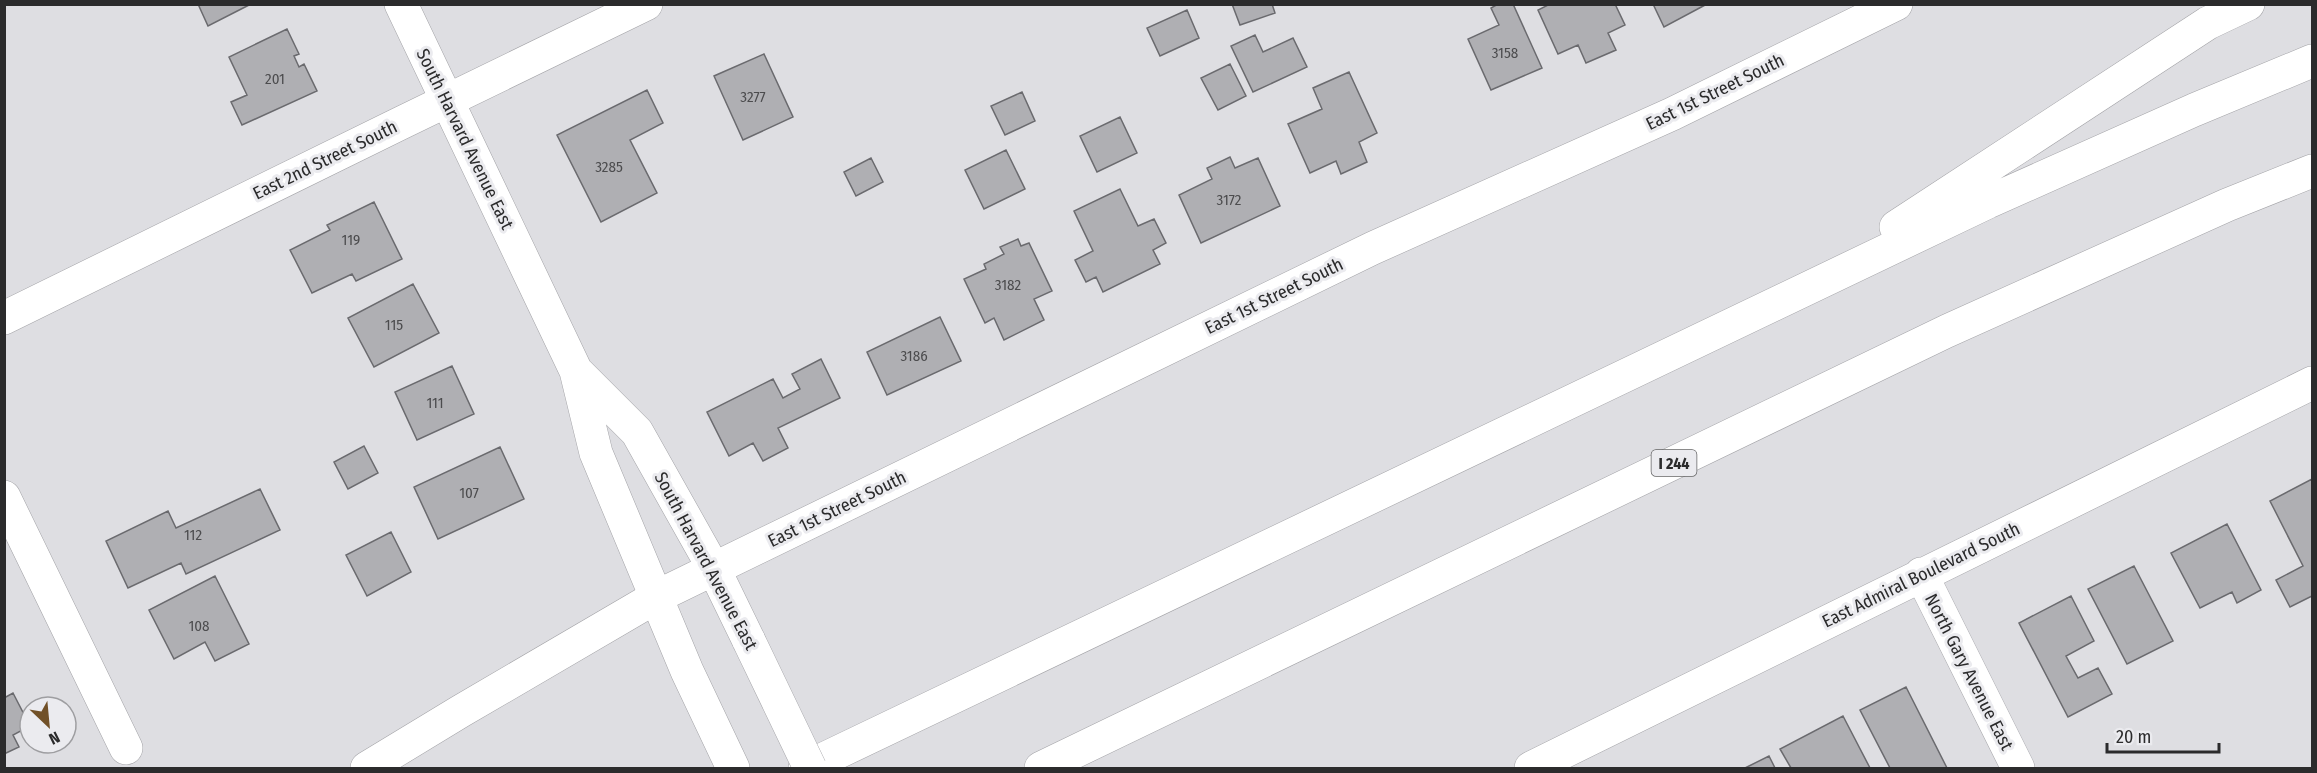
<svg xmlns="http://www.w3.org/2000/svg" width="2317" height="773" font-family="'Fira Sans Condensed',sans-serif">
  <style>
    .building { fill: #afafb3; stroke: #6a6a6e; stroke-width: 1.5 }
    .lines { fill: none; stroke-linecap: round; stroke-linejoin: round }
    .minor-casing { stroke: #a3a3a7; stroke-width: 34 }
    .major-casing { stroke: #a3a3a7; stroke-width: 34 }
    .highway-casing { stroke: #a3a3a7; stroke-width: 34 }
    .minor { stroke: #fff; stroke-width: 33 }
    .major { stroke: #fff; stroke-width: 33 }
    .highway { stroke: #fff; stroke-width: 33 }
    .major-bridge-casing { stroke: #a3a3a7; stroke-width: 34; stroke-linecap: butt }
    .major-bridge { stroke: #fff; stroke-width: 33 }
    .labels { text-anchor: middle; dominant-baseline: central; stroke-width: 6; stroke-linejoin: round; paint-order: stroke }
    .number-label { font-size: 15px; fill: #4c4c4e }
    .shield { fill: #ebebef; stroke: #656566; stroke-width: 1.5 }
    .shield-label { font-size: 16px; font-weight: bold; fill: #2b2b2c }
    .street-label { font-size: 18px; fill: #2b2b2c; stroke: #ebebef }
  </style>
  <rect width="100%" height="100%" fill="#dedee2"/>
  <!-- building -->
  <path class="building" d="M 198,4 L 251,4 L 208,26 Z
    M 1232,4 L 1272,4 L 1275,13 L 1240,25 Z
    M 1498,4 L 1513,4 L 1542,68 L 1491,90 L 1468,39 L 1499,25 L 1491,8 Z
    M 1550,4 L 1615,4 L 1625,25 L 1608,33 L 1616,50 L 1586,63 L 1578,45 L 1558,54 L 1538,10 Z
    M 1653,4 L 1707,4 L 1664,27 Z
    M 1187,10 L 1199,38 L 1160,56 L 1147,28 Z
    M 287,29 L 299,54 L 294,56 L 299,67 L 304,64 L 317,91 L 242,125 L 231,102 L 247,95 L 229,57 Z
    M 1255,35 L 1263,52 L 1293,38 L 1307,67 L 1253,92 L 1231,46 Z
    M 764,54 L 793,117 L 743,140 L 714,76 Z
    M 1230,64 L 1246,96 L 1218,110 L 1201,78 Z
    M 1349,72 L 1377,133 L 1359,142 L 1367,162 L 1341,174 L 1336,161 L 1310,173 L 1288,124 L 1322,109 L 1313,88 Z
    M 647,90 L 663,123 L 630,140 L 657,193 L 601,222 L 557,135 Z
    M 1022,92 L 1035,121 L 1005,135 L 991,106 Z
    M 1120,117 L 1137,153 L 1097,172 L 1080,136 Z
    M 1006,150 L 1025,189 L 984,209 L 965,170 Z
    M 1230,157 L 1235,168 L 1258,158 L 1280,206 L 1201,243 L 1179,195 L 1212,179 L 1207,168 Z
    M 871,158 L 883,182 L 856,196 L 844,172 Z
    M 1120,189 L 1138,226 L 1154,219 L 1166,243 L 1153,250 L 1160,264 L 1103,292 L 1096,277 L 1086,282 L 1075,260 L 1093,251 L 1074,211 Z
    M 374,202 L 402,259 L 356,281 L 352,274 L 312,293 L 290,250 L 330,230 L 327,225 Z
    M 1018,239 L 1021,246 L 1029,243 L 1052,291 L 1034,299 L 1044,320 L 1004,340 L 994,318 L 985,323 L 964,279 L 986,269 L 984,264 L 1004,254 L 1000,247 Z
    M 413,284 L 439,333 L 374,367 L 348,318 Z
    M 940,317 L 961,361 L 887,395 L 867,352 Z
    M 821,359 L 840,398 L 778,428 L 788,448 L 763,461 L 753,443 L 729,456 L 707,412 L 773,379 L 783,398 L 800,389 L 792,374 Z
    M 452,366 L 474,414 L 417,440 L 395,392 Z
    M 364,446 L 378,473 L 348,489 L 334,462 Z
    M 500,447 L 524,499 L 438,539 L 414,487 Z
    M 2312,479 L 2312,596 L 2290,607 L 2276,580 L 2303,566 L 2270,501 Z
    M 260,489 L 280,530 L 186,574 L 181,563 L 128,588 L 106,541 L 168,511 L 176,528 Z
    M 2227,524 L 2261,590 L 2237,603 L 2232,592 L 2200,608 L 2171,553 Z
    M 391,532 L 411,572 L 367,596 L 346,555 Z
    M 2134,566 L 2173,641 L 2127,664 L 2088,589 Z
    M 215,576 L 249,644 L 215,661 L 205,642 L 174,659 L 149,610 Z
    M 2071,596 L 2094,641 L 2066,656 L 2078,678 L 2098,668 L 2112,694 L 2068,717 L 2019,623 Z
    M 1906,687 L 1947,768 L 1890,768 L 1860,710 Z
    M 13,693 L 30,726 L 13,735 L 19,747 L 4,754 L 4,698 Z
    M 1843,716 L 1870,768 L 1791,768 L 1780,749 Z
    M 1769,756 L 1775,768 L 1745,768 Z"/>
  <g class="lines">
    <defs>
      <path id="minor" d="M 4,318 L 403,122 L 646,4
        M 4,497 L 126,748
        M 1921,574 L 2018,768
        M 1531,768 L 2312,383"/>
      <path id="major" d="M 401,4 L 576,371 L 596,453 L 687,671 L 733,768
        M 576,371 L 637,432 L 714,569 L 749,641
        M 656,597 L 1373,248 L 1672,114 L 1896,4"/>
      <path id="highway" d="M 1896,227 L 2208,23 L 2248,4
        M 367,768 L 461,711 L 656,597
        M 805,768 L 1988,202 L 2194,110 L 2312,61
        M 1041,768 L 1947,331 L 2227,205 L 2312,171"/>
    </defs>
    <!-- minor casing -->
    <use href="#minor" class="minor-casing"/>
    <!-- major casing -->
    <use href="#major" class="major-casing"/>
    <!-- highway casing -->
    <use href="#highway" class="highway-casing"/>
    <!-- minor -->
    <use href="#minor" class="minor"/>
    <!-- major -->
    <use href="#major" class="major"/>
    <!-- highway -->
    <use href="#highway" class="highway"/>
    <defs>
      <path id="major-bridge" d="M 749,641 L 810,768"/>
    </defs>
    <!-- major-bridge casing -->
    <use href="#major-bridge" class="major-bridge-casing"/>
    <!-- major-bridge -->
    <use href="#major-bridge" class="major-bridge"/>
  </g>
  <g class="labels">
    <!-- number labels -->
    <g class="number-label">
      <text x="1505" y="53">3158</text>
      <text x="275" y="79">201</text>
      <text x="753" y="97">3277</text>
      <text x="609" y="167">3285</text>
      <text x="1229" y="200">3172</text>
      <text x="351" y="240">119</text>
      <text x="1008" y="285">3182</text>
      <text x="394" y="325">115</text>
      <text x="914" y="356">3186</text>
      <text x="435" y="403">111</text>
      <text x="469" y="493">107</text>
      <text x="193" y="535">112</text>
      <text x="199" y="626">108</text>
    </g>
    <!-- shield labels -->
    <rect class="shield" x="1651.5" y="450" width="45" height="26" rx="4.5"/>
    <g class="shield-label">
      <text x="1674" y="463">I 244</text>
    </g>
    <!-- street labels -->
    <g class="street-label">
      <text transform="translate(1715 92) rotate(-26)">East 1st Street South</text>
      <text transform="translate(465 139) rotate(64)">South Harvard Avenue East</text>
      <text transform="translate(325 160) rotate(-26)">East 2nd Street South</text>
      <text transform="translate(1274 296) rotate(-26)">East 1st Street South</text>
      <text transform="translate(837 509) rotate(-26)">East 1st Street South</text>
      <text transform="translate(706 561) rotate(62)">South Harvard Avenue East</text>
      <text transform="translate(1921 575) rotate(-26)">East Admiral Boulevard South</text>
      <text transform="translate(1969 672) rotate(63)">North Gary Avenue East</text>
    </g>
  </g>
  <!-- border -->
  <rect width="2317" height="773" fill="none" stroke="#2b2b2c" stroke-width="12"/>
  <!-- north arrow -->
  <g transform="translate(48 725) rotate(154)"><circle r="28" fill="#ebebef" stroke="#9e9ea1" stroke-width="1.5"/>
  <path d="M0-4.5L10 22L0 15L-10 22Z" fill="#715027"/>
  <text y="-9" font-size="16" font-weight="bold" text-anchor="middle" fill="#2b2b2c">N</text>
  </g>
  <!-- scale -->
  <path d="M2107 743v9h112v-9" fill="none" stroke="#2b2b2c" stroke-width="3"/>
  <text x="2116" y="743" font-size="18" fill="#2b2b2c" stroke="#ebebef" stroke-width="4.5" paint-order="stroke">20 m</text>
</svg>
